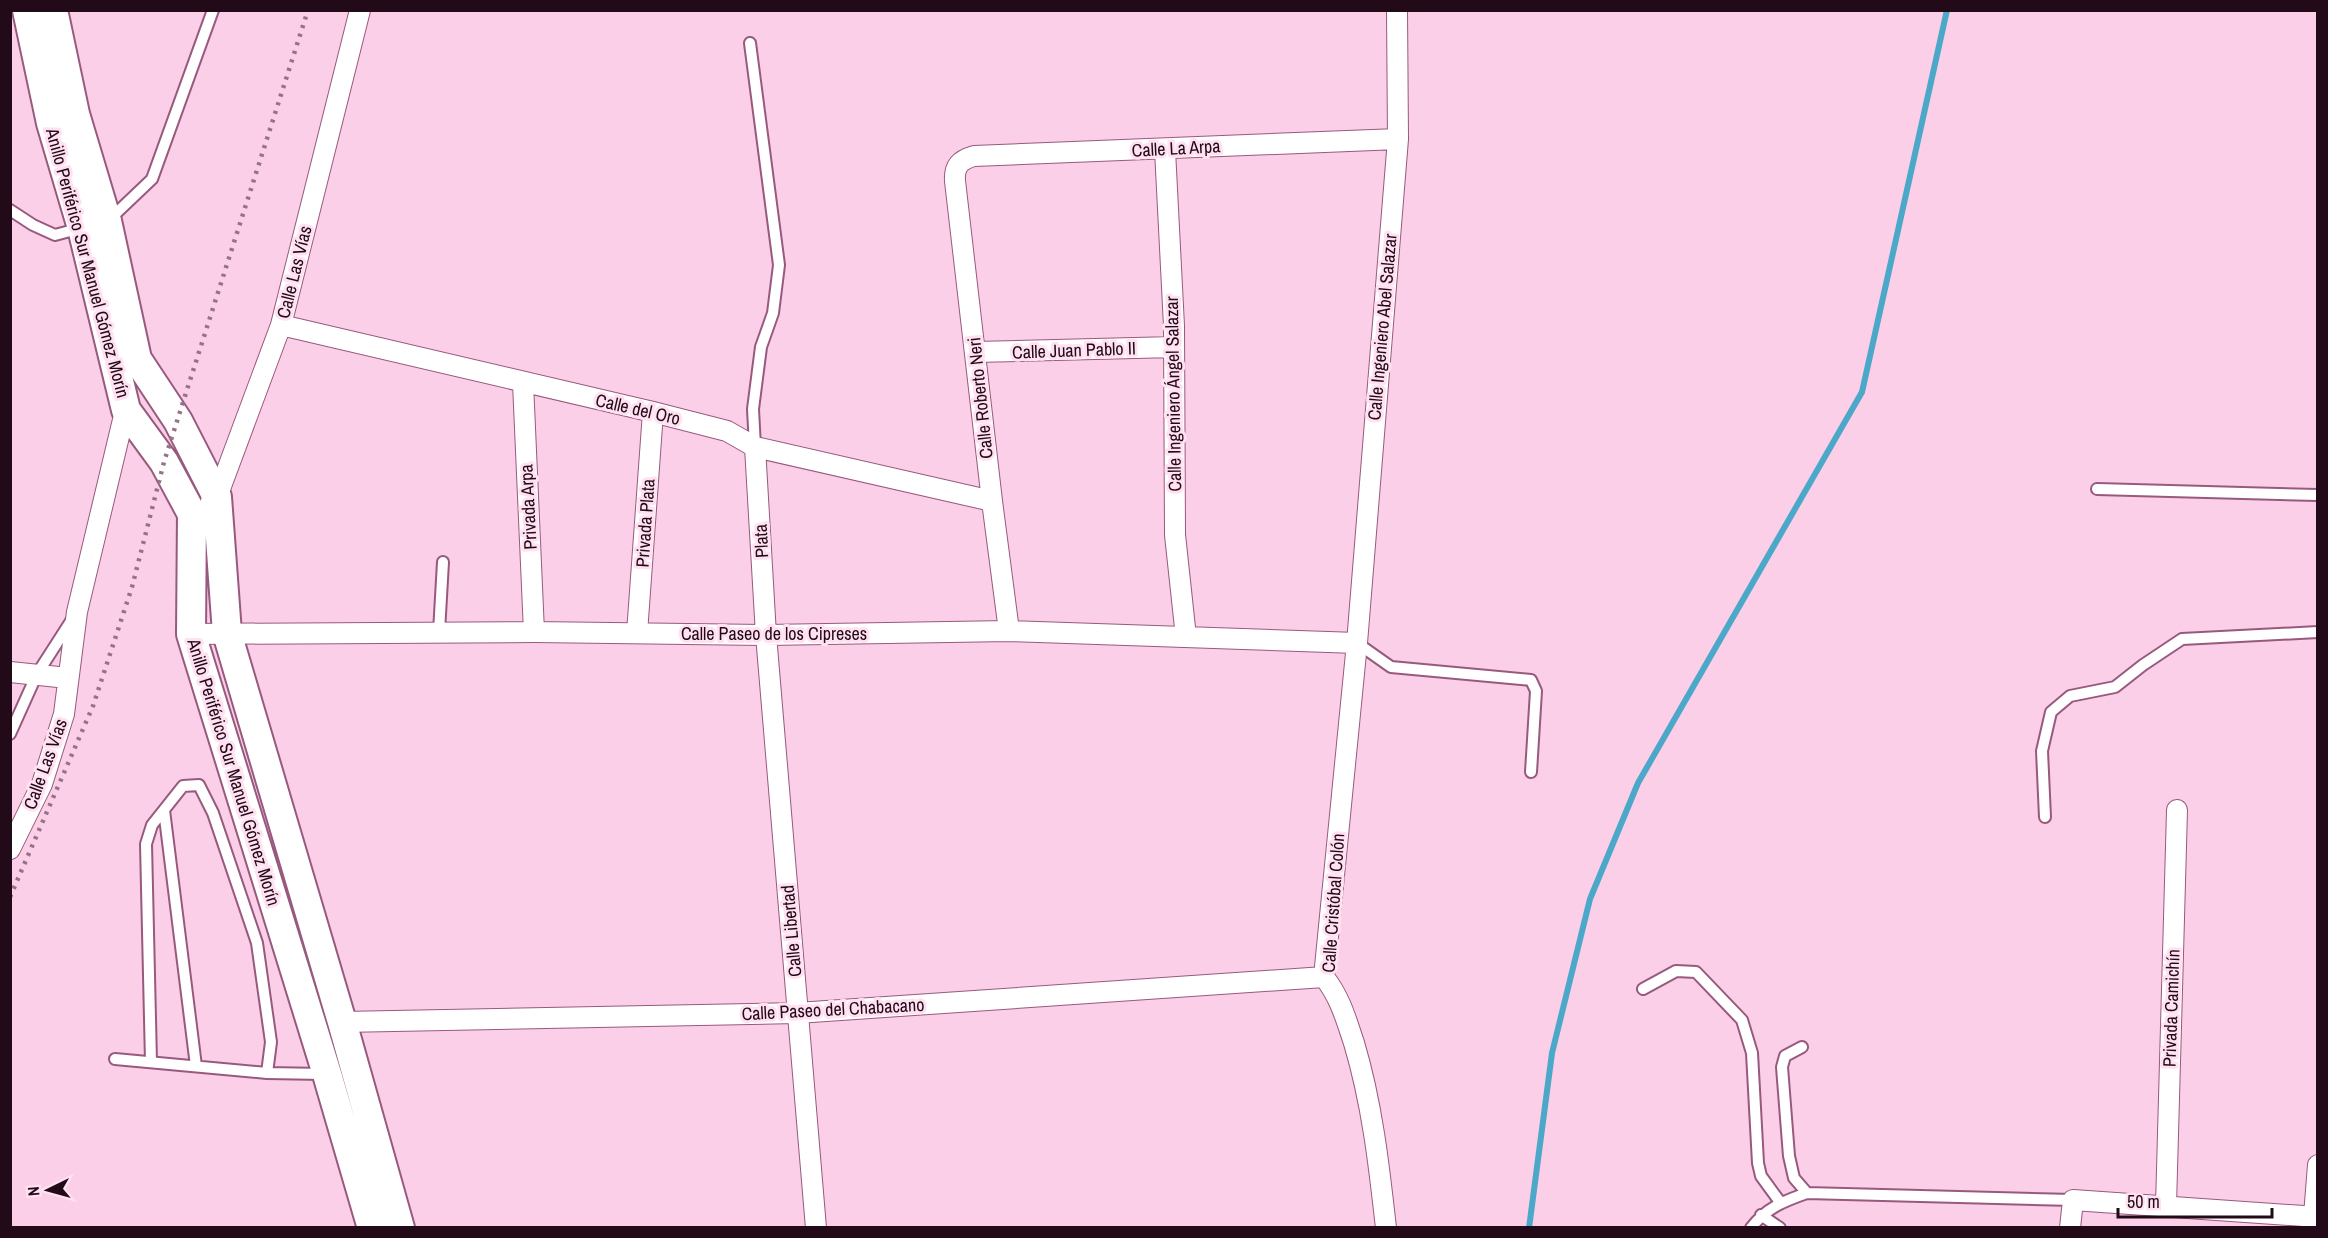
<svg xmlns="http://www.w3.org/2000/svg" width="2328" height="1238" font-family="'Archivo Narrow',sans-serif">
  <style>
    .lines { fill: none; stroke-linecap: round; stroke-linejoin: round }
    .stream { stroke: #4ba8c9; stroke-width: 6 }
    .lane-casing { stroke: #98597e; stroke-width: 14 }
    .street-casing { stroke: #98597e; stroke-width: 22 }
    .secondary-casing { stroke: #98597e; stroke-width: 32 }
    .lane { stroke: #fff; stroke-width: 10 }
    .street { stroke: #fff; stroke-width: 20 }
    .secondary { stroke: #fff; stroke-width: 28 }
    .rail { stroke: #957387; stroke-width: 4.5; stroke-dasharray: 3 6; stroke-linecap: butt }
    .labels { text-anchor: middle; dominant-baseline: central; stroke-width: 6; stroke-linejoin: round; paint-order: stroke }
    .street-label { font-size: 18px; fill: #220a19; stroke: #ffe1f1 }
  </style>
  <rect width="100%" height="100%" fill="#fbcfe7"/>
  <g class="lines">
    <!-- stream -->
    <path class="stream" d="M 1529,1228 L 1552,1053 L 1590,899 L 1638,783 L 1862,392 L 1947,10"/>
    <defs>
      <path id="lane" d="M 750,43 L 779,265 L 773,313 L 761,347 L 753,409 L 755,447
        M 10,210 L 33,225 L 55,235 L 81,228
        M 110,219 L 152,179 L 213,10
        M 2097,489 L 2318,495
        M 439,632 L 443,562
        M 1357,643 L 1391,667 L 1531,680 L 1536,691 L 1531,772
        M 10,734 L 37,674 L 73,618
        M 164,810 L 196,1066
        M 2045,817 L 2042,751 L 2051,712 L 2070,696 L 2115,687 L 2143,665 L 2182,639 L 2318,632
        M 1643,989 L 1676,971 L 1696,972 L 1742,1020 L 1752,1053 L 1758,1163 L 1761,1176 L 1780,1202
        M 1802,1047 L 1785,1056 L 1782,1067 L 1789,1156 L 1794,1178 L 1807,1193
        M 115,1059 L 267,1073 L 324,1074
        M 151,1062 L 146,844 L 152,825 L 183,786 L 199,785 L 213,813 L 257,943 L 271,1042 L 267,1073
        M 1761,1215 L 1780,1228
        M 1751,1228 C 1766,1208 1784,1201 1807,1193 L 2073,1200"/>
      <path id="street" d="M 1165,150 L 1174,326 L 1175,535 L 1186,637
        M 281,325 L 653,412 L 727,431 L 755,447 L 992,501
        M 975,352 L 1174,347
        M 523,383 L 534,632
        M 755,447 L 766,635 L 816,1228
        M 211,501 L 217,497 L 281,325 L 360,10
        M 1009,631 L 992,501 L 955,181 C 954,166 960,160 974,156 L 1398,139
        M 637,633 L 653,412
        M 191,634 L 534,632 L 766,635 L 1009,631 L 1357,643
        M 10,672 L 68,678
        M 10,849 L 42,784 L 64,714 L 77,612 L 127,403
        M 342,1022 L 797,1013 L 1324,977
        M 2166,1206 L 2177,810
        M 1386,1228 C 1379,1165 1372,1103 1354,1043 C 1346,1019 1340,997 1324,977 L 1357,643 L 1398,139 L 1397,10
        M 2070,1228 L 2073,1200 L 2318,1217
        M 2313,1228 L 2318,1165"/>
      <path id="secondary" d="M 27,10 L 51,123 L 82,228 L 126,410 L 164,462 L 192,514 L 191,634 L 327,1074 L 372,1228
        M 53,10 L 75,114 L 107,221 L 137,359 L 178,421 L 217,497 L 227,633 L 342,1022 L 400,1228"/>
    </defs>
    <!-- lane casing -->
    <use href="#lane" class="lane-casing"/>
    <!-- street casing -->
    <use href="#street" class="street-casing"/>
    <!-- secondary casing -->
    <use href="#secondary" class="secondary-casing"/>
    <!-- lane -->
    <use href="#lane" class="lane"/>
    <!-- street -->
    <use href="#street" class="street"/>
    <!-- secondary -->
    <use href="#secondary" class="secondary"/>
    <!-- rail -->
    <path class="rail" d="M 10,897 L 93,706 L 132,587 L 164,462 L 308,10"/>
  </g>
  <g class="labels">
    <!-- street labels -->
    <g class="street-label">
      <text transform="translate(1176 148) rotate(-3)">Calle La Arpa</text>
      <text transform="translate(88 263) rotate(75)">Anillo Periférico Sur Manuel Gómez Morín</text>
      <text transform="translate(294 272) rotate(-76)">Calle Las Vías</text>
      <text transform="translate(1382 327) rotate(-85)">Calle Ingeniero Abel Salazar</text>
      <text transform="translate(1074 350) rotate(-2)">Calle Juan Pablo II</text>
      <text transform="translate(1173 394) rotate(-91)">Calle Ingeniero Ángel Salazar</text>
      <text transform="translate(980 398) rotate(-96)">Calle Roberto Neri</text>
      <text transform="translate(638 409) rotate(13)">Calle del Oro</text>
      <text transform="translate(528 507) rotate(-93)">Privada Arpa</text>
      <text transform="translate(645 523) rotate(-86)">Privada Plata</text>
      <text transform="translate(761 541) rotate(-93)">Plata</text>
      <text x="774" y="633">Calle Paseo de los Cipreses</text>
      <text transform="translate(45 764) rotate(-70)">Calle Las Vías</text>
      <text transform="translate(234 772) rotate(73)">Anillo Periférico Sur Manuel Gómez Morín</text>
      <text transform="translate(1333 903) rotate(-86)">Calle Cristóbal Colón</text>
      <text transform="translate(791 931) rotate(-95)">Calle Libertad</text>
      <text transform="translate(2171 1008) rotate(-88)">Privada Camichín</text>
      <text transform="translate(833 1009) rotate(-3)">Calle Paseo del Chabacano</text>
    </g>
  </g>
  <!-- border -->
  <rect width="2328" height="1238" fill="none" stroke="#220a19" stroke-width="24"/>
  <!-- north arrow -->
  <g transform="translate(48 1190) rotate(265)" stroke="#ffe1f1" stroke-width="4.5" paint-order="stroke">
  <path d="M0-4.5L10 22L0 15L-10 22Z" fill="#220a19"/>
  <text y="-9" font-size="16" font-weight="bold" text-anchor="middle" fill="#220a19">N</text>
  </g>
  <!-- scale -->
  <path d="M2118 1208v9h154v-9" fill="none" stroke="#220a19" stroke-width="3"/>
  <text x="2127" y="1208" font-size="18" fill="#220a19" stroke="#ffe1f1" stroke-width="4.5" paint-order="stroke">50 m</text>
</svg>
